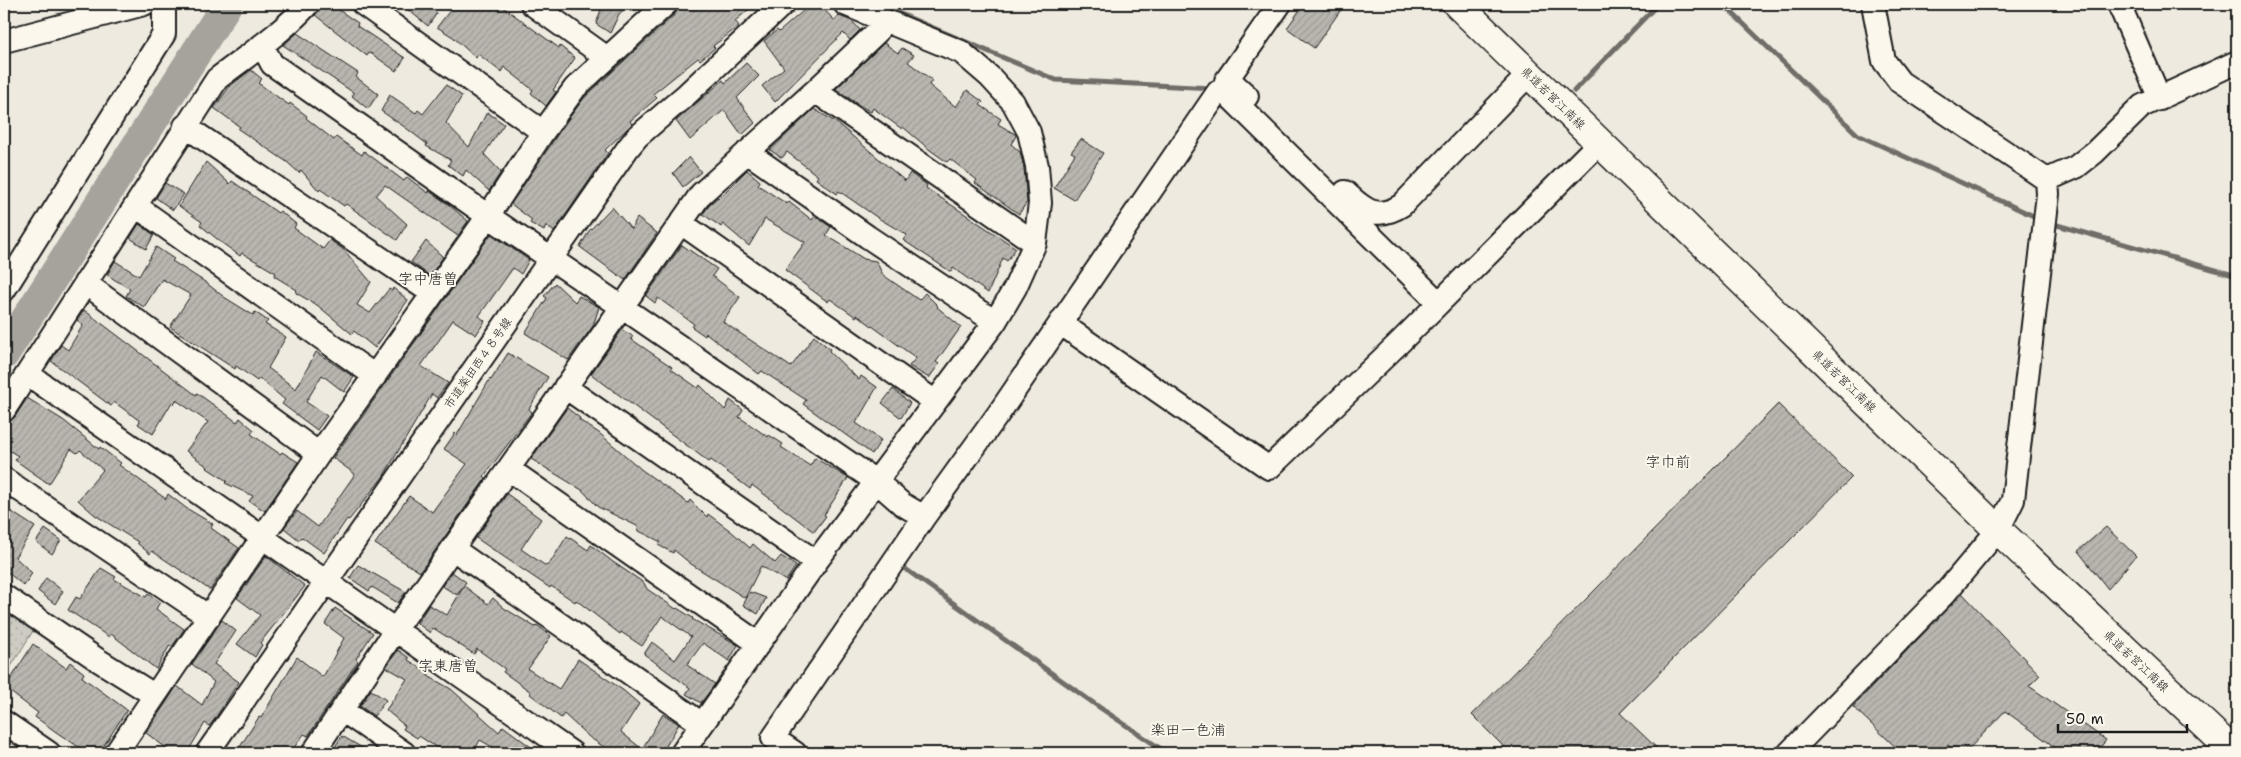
<svg xmlns="http://www.w3.org/2000/svg" width="2241" height="757" font-family="'Shantell Sans','Klee One',sans-serif">
  <style>
    .park { fill: url(#park-dots); stroke: #75746f }
    .lines { fill: none; stroke-linecap: round; stroke-linejoin: round }
    .stream { stroke: #6f6d69; stroke-width: 5 }
    .river { stroke: #a6a39d; stroke-width: 31 }
    .building { fill: url(#building-hatch); stroke: #1c1c1c }
    .minor-casing { stroke: #1c1c1c; stroke-width: 26 }
    .major-casing { stroke: #1c1c1c; stroke-width: 31 }
    .minor { stroke: #fbf7ec; stroke-width: 22 }
    .major { stroke: #fbf7ec; stroke-width: 28 }
    .labels { text-anchor: middle; dominant-baseline: central; stroke-width: 4; stroke-linejoin: round; paint-order: stroke }
    .street-label { font-size: 12px; fill: #1c1c1c; stroke: #fbf7ec }
    .quarter-label { font-size: 15px; fill: #1c1c1c; stroke: #fbf7ec }
  </style>
  <defs>
    <pattern id="park-dots" width="8" height="8" patternUnits="userSpaceOnUse" patternTransform="scale(1.25)"><rect width="8" height="8" fill="#ceccc2"/><path d="M2 2h.1M6 6h.1" fill="none" stroke="#b0afa6" stroke-width="1.8" stroke-linecap="round"/></pattern>
    <pattern id="building-hatch" width="6" height="6" patternUnits="userSpaceOnUse" patternTransform="scale(1.25)"><rect width="6" height="6" fill="#b9b6af"/><path d="M-1 1l2-2M0 6l6-6M5 7l2-2" fill="none" stroke="#9e9c96"/></pattern>
  </defs>
  <rect width="100%" height="100%" fill="#eeeadf"/>
  <filter id="ink" filterUnits="userSpaceOnUse"><feTurbulence type="fractalNoise" baseFrequency=".02" numOctaves="2"/><feDisplacementMap in="SourceGraphic" scale="10" xChannelSelector="R" yChannelSelector="G"/><feConvolveMatrix kernelMatrix="1 2 1 2 8 2 1 2 1" color-interpolation-filters="sRGB"/></filter>
  <g filter="url(#ink)">
    <!-- park -->
    <path class="park" d="M 4,603 L 36,626 L 4,678 Z"/>
    <g class="lines">
      <!-- stream -->
      <path class="stream" d="M 877,4 L 1056,80 L 1213,88
        M 1723,4 L 1858,135 L 2040,219
        M 1574,91 L 1658,4
        M 2050,223 L 2237,276
        M 904,568 L 1099,707 L 1167,753"/>
      <!-- river -->
      <path class="river" d="M 4,354 L 227,4"/>
    </g>
    <!-- building -->
    <path class="building" d="M 321,4 L 330,4 L 358,23 L 357,26 L 405,58 L 396,71 L 372,54 L 369,53 L 367,56 L 315,15 Z
      M 401,4 L 425,4 L 437,13 L 428,26 Z
      M 455,4 L 499,4 L 559,48 L 560,46 L 575,58 L 553,90 L 556,92 L 546,106 L 531,93 L 533,90 L 504,67 L 501,72 L 478,54 L 476,58 L 453,37 L 437,27 Z
      M 603,4 L 630,4 L 619,14 L 610,33 L 596,24 Z
      M 681,4 L 755,4 L 735,21 L 739,26 L 713,46 L 715,48 L 700,60 L 698,58 L 653,94 L 657,98 L 630,121 L 632,124 L 605,150 L 608,153 L 554,232 L 546,225 L 544,231 L 530,223 L 532,220 L 511,204 L 566,122 L 585,97 L 675,14 Z
      M 811,4 L 819,4 L 834,20 L 839,16 L 852,21 L 860,30 L 850,40 L 843,33 L 775,102 L 762,86 L 784,68 L 764,41 L 777,30 L 779,32 Z
      M 1304,4 L 1345,4 L 1314,48 L 1287,28 Z
      M 297,33 L 358,73 L 356,77 L 378,94 L 368,109 L 352,96 L 354,93 L 283,45 Z
      M 884,43 L 898,53 L 902,48 L 914,55 L 908,62 L 932,80 L 929,85 L 956,107 L 967,90 L 983,102 L 980,105 L 1001,119 L 998,124 L 1015,134 L 1016,136 L 1011,144 L 1020,152 L 1024,168 L 1027,202 L 1019,214 L 975,183 L 977,180 L 950,159 L 947,162 L 930,150 L 903,127 L 902,129 L 873,108 L 871,112 L 859,105 L 836,89 Z
      M 746,63 L 759,76 L 737,98 L 755,123 L 742,135 L 724,110 L 690,140 L 676,121 L 723,80 L 725,83 Z
      M 251,70 L 262,79 L 258,83 L 289,105 L 290,103 L 307,116 L 306,118 L 334,140 L 336,137 L 362,155 L 364,151 L 404,181 L 407,177 L 428,193 L 429,191 L 448,204 L 468,221 L 458,236 L 385,185 L 376,196 L 407,224 L 397,240 L 346,204 L 344,206 L 320,189 L 319,191 L 301,170 L 299,173 L 287,162 L 238,129 L 240,127 L 214,108 L 230,86 Z
      M 446,85 L 462,96 L 446,123 L 469,147 L 487,112 L 504,124 L 484,154 L 501,172 L 489,191 L 466,170 L 463,176 L 448,165 L 451,160 L 426,146 L 427,144 L 406,128 L 381,111 L 390,95 L 416,113 L 418,110 L 423,114 Z
      M 814,109 L 837,123 L 905,181 L 910,173 L 927,185 L 926,188 L 1016,248 L 1007,261 L 1003,258 L 988,293 L 953,268 L 951,272 L 903,240 L 907,235 L 878,218 L 839,191 L 837,194 L 816,179 L 818,176 L 787,152 L 782,158 L 770,150 Z
      M 1081,139 L 1103,153 L 1074,200 L 1054,188 L 1075,154 L 1071,152 Z
      M 689,157 L 701,172 L 683,187 L 673,173 Z
      M 206,162 L 230,184 L 232,181 L 278,213 L 280,211 L 296,224 L 294,228 L 323,249 L 330,240 L 344,250 L 371,282 L 357,305 L 370,313 L 389,289 L 392,291 L 393,288 L 408,300 L 375,348 L 354,331 L 352,334 L 317,305 L 296,293 L 297,290 L 274,276 L 276,273 L 242,253 L 240,256 L 222,243 L 200,225 L 202,222 L 179,206 Z
      M 747,170 L 760,181 L 758,185 L 787,204 L 789,202 L 812,220 L 815,216 L 831,227 L 826,235 L 864,259 L 876,261 L 883,275 L 919,300 L 925,293 L 938,306 L 937,307 L 961,327 L 936,362 L 939,364 L 929,378 L 909,366 L 916,358 L 857,315 L 856,317 L 830,299 L 828,302 L 785,270 L 805,242 L 765,219 L 749,246 L 723,224 L 721,227 L 703,214 L 711,203 L 718,197 L 719,198 Z
      M 165,183 L 184,194 L 173,210 L 156,198 Z
      M 612,207 L 631,229 L 637,218 L 657,233 L 625,280 L 580,247 L 589,231 Z
      M 139,224 L 154,235 L 146,249 L 130,238 Z
      M 491,234 L 529,260 L 521,274 L 513,268 L 479,316 L 485,321 L 476,335 L 453,320 L 421,366 L 448,383 L 437,398 L 432,394 L 383,477 L 349,520 L 347,519 L 324,553 L 302,537 L 299,540 L 284,528 L 297,511 L 318,527 L 355,474 L 333,458 Z
      M 426,241 L 443,257 L 430,276 L 411,262 Z
      M 682,245 L 717,269 L 712,276 L 740,297 L 723,322 L 791,367 L 814,336 L 830,349 L 829,351 L 859,380 L 861,376 L 877,387 L 856,423 L 881,440 L 872,454 L 803,404 L 806,400 L 762,371 L 759,374 L 706,333 L 705,336 L 692,327 L 694,324 L 658,298 L 655,303 L 646,296 Z
      M 156,247 L 174,259 L 172,261 L 205,282 L 224,297 L 253,315 L 255,312 L 268,321 L 265,324 L 286,337 L 268,368 L 296,389 L 316,352 L 354,377 L 344,392 L 322,375 L 306,402 L 327,416 L 317,430 L 282,404 L 285,400 L 259,378 L 257,381 L 236,366 L 235,369 L 170,327 L 191,295 L 162,279 L 144,307 L 126,296 L 130,289 L 107,275 L 115,261 L 139,276 Z
      M 555,283 L 575,302 L 579,296 L 599,307 L 593,326 L 568,360 L 525,333 L 547,298 L 544,296 Z
      M 84,310 L 196,395 L 197,393 L 237,422 L 240,418 L 254,430 L 251,434 L 280,454 L 282,452 L 298,462 L 265,511 L 249,501 L 253,496 L 225,483 L 227,481 L 207,468 L 208,467 L 186,451 L 208,422 L 176,400 L 174,404 L 172,402 L 153,434 L 138,424 L 140,421 L 114,402 L 111,406 L 51,361 L 61,345 L 68,350 L 83,325 L 77,320 Z
      M 622,330 L 633,336 L 631,339 L 672,367 L 671,369 L 698,388 L 700,385 L 725,410 L 730,400 L 743,410 L 739,417 L 768,437 L 769,435 L 783,444 L 781,447 L 810,466 L 815,458 L 848,478 L 824,515 L 826,516 L 814,532 L 752,485 L 750,489 L 711,460 L 709,462 L 591,374 Z
      M 508,353 L 548,377 L 529,409 L 532,412 L 484,476 L 486,478 L 420,572 L 375,544 L 409,496 L 432,512 L 467,464 L 444,449 L 455,433 L 457,435 L 490,379 L 491,380 Z
      M 893,389 L 910,403 L 901,418 L 882,403 Z
      M 27,398 L 63,420 L 99,449 L 100,447 L 121,463 L 119,465 L 166,499 L 168,494 L 186,508 L 213,524 L 211,528 L 239,548 L 210,590 L 152,551 L 150,554 L 137,543 L 138,542 L 95,515 L 78,500 L 103,470 L 80,450 L 77,453 L 71,449 L 49,484 L 15,460 L 18,456 L 4,447 L 4,424 L 15,417 Z
      M 1778,404 L 1852,477 L 1620,713 L 1662,753 L 1510,753 L 1472,715 Z
      M 567,408 L 580,418 L 579,420 L 599,433 L 642,470 L 688,503 L 690,500 L 707,517 L 708,514 L 732,532 L 750,548 L 753,544 L 775,563 L 781,556 L 796,566 L 786,581 L 761,566 L 745,598 L 691,564 L 674,550 L 673,553 L 658,545 L 661,542 L 637,530 L 639,527 L 598,507 L 582,490 L 531,459 Z
      M 507,494 L 541,519 L 521,549 L 546,566 L 550,563 L 567,536 L 588,550 L 591,545 L 613,562 L 644,583 L 647,589 L 676,609 L 677,608 L 693,618 L 692,619 L 738,645 L 729,661 L 703,643 L 687,665 L 715,684 L 701,703 L 686,694 L 690,688 L 644,654 L 652,642 L 675,660 L 691,637 L 662,616 L 642,646 L 621,632 L 620,634 L 576,600 L 575,602 L 551,586 L 550,588 L 476,538 Z
      M 4,507 L 35,527 L 15,557 L 32,573 L 24,586 L 6,571 L 4,574 Z
      M 2106,527 L 2136,556 L 2108,589 L 2078,551 Z
      M 45,529 L 61,540 L 52,554 L 36,542 Z
      M 266,556 L 305,586 L 260,643 L 262,645 L 255,657 L 237,644 L 260,615 L 237,598 Z
      M 358,565 L 406,592 L 398,603 L 372,587 L 369,591 L 350,578 Z
      M 101,568 L 116,577 L 114,579 L 146,597 L 148,594 L 160,602 L 156,609 L 184,629 L 172,647 L 170,645 L 156,669 L 111,634 L 109,637 L 68,610 L 76,597 L 80,599 Z
      M 452,572 L 466,582 L 457,595 L 442,586 Z
      M 46,578 L 63,591 L 55,604 L 38,591 Z
      M 464,586 L 488,604 L 493,598 L 504,608 L 535,627 L 537,625 L 551,636 L 528,669 L 559,689 L 578,659 L 624,691 L 639,704 L 621,732 L 642,749 L 663,714 L 679,724 L 662,753 L 613,753 L 589,737 L 564,714 L 561,718 L 530,694 L 531,692 L 503,672 L 505,669 L 477,649 L 474,654 L 433,628 L 430,633 L 417,623 L 429,605 L 447,615 Z
      M 750,592 L 766,598 L 758,614 L 743,605 Z
      M 1962,593 L 2040,675 L 2029,686 L 2106,740 L 2096,753 L 2063,753 L 2005,711 L 1965,753 L 1958,753 L 1948,745 L 1940,753 L 1902,753 L 1853,707 Z
      M 335,608 L 373,633 L 356,659 L 358,661 L 308,736 L 304,734 L 290,753 L 236,753 L 259,717 L 261,718 L 297,657 L 323,677 L 344,638 L 325,624 Z
      M 222,620 L 236,631 L 214,664 L 239,682 L 214,720 L 209,726 L 205,723 L 187,753 L 173,753 L 146,733 L 177,686 L 202,705 L 214,682 L 192,664 Z
      M 33,644 L 66,668 L 70,662 L 84,673 L 82,677 L 127,710 L 99,753 L 88,753 L 59,734 L 35,717 L 38,713 L 5,688 Z
      M 398,650 L 409,658 L 408,660 L 429,673 L 428,676 L 451,689 L 499,732 L 503,726 L 539,753 L 503,753 L 480,740 L 473,753 L 445,753 L 419,736 L 417,738 L 403,729 L 405,726 L 386,710 L 407,679 L 386,667 Z
      M 371,690 L 386,700 L 374,716 L 360,706 Z
      M 342,736 L 371,753 L 331,753 Z"/>
    <g class="lines">
      <defs>
        <path id="minor" d="M 363,4 L 543,132
          M 532,4 L 607,58
          M 1873,4 L 1884,61 L 1900,82 L 2047,180
          M 2119,4 L 2160,99
          M 882,20 L 877,32 L 815,91 L 701,194 L 622,307 L 877,482 L 902,504 L 924,517
          M 4,41 L 144,4
          M 262,45 L 272,64 L 488,216 L 622,307 L 396,629 L 313,753
          M 815,91 L 1035,243
          M 1247,96 L 1234,84 L 1226,81 L 1280,4
          M 185,126 L 432,293
          M 747,152 L 868,237 L 995,322
          M 2047,180 L 2076,167 L 2095,152 L 2142,106 L 2237,62
          M 1345,192 C 1364,210 1377,221 1402,205 L 1529,74
          M 136,206 L 375,376
          M 681,223 L 934,401
          M 85,283 L 319,454
          M 4,290 L 164,34 L 164,4
          M 1060,323 L 1269,468 L 1399,343 L 1599,143
          M 29,375 L 572,753
          M 565,387 L 816,562
          M 4,410 L 217,79 C 248,55 282,33 308,4
          M 510,470 L 759,644
          M 4,479 L 209,617
          M 453,549 L 702,724
          M 4,596 L 98,660 L 154,695
          M 342,710 L 404,753
          M 4,722 L 49,753
          M 116,753 L 319,454 L 488,216 L 543,132 L 575,88 L 666,4
          M 207,753 L 628,148 L 637,137 L 687,94 L 783,4
          M 682,753 L 816,562 L 995,322 L 1015,288 L 1035,243 L 1040,203 L 1037,166 L 1029,132 L 1013,102 L 990,77 L 961,52 L 845,4
          M 795,753 L 773,738 L 924,517 L 999,413 L 1218,92 L 1227,94 L 1439,303
          M 1789,753 L 1946,592 L 1998,530 L 2013,500 L 2048,194 L 2047,180"/>
        <path id="major" d="M 1457,4 L 1998,530 L 2235,753"/>
      </defs>
      <!-- minor casing -->
      <use href="#minor" class="minor-casing"/>
      <!-- major casing -->
      <use href="#major" class="major-casing"/>
      <!-- minor -->
      <use href="#minor" class="minor"/>
      <!-- major -->
      <use href="#major" class="major"/>
    </g>
  </g>
  <g class="labels">
    <!-- street labels -->
    <g class="street-label">
      <text transform="translate(1553 98) rotate(44)">県道若宮江南線</text>
      <text transform="translate(478 363) rotate(-55)">市道楽田西４８号線</text>
      <text transform="translate(1844 381) rotate(44)">県道若宮江南線</text>
      <text transform="translate(2136 661) rotate(43)">県道若宮江南線</text>
    </g>
    <!-- quarter labels -->
    <g class="quarter-label">
      <text x="428" y="279">字中唐曽</text>
      <text x="1668" y="462">字巾前</text>
      <text x="448" y="666">字東唐曽</text>
      <text x="1188" y="730">楽田一色浦</text>
    </g>
  </g>
  <!-- margin -->
  <rect width="2241" height="757" fill="none" stroke="#fbf7ec" stroke-width="20"/>
  <rect x="10" y="10" width="2221" height="737" fill="none" stroke="#1c1c1c" stroke-width="2" filter="url(#ink)"/>
  <!-- scale -->
  <path d="M2058 724v8h129v-8" fill="none" stroke="#1c1c1c" stroke-width="2.5"/>
  <text x="2066" y="724" font-size="15" fill="#1c1c1c" stroke="#fbf7ec" stroke-width="4" paint-order="stroke">50 m</text>
</svg>
